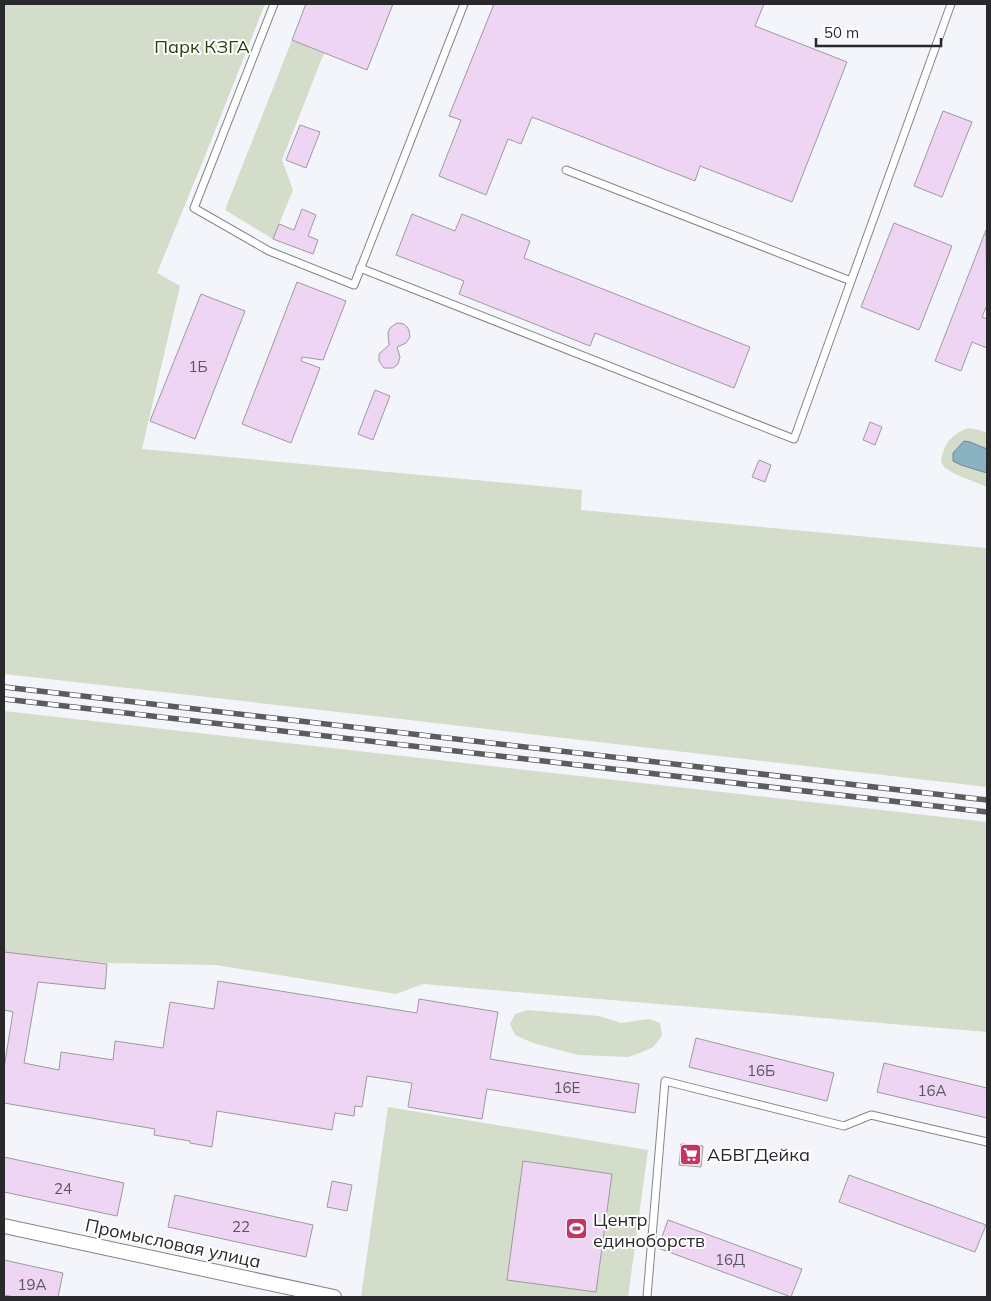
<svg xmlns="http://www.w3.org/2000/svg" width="991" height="1301" font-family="Mulish,sans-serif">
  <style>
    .green { fill: #d3ddc9 }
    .water { fill: #8ab2c0; stroke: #6d8993 }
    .building { fill: #eed5f3; stroke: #9d9a9e }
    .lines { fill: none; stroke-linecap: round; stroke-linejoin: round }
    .lane-casing { stroke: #84858a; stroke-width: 9 }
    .street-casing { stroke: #84858a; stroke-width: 16 }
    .lane { stroke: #fff; stroke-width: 7 }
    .street { stroke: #fff; stroke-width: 14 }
    .rail-casing { stroke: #5c5c5f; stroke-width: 5.5 }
    .rail { stroke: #fff; stroke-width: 4; stroke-dasharray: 11; stroke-linecap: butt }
    .labels { text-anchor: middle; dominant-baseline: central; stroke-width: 4; stroke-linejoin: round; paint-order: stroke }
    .number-label { font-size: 15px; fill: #5a545d }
    .park-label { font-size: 18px; fill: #2b3e0c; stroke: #fff }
    .poi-label { font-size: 18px; fill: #29292b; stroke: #fff; text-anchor: start }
    .street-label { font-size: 18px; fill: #29292b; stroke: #fff }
  </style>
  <rect width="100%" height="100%" fill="#f3f5fa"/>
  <!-- green -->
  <path class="green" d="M 4,4 L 265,4 L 205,156 L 157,273 L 180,286 L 142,449 L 582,490 L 581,510 L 987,548 L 987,787 L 418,721 L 4,674 Z
    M 292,40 L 324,53 L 282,160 L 293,190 L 273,239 L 225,210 Z
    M 968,428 L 980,430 L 987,433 L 987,449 L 970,442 L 961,465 L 987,473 L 987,487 L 955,474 L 945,468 L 941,462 C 944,443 951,435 968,428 Z
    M 4,711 L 987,822 L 987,1032 L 423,984 L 396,994 L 216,965 L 107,963 L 4,952 Z
    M 527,1010 L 599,1016 L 621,1023 L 649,1019 L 660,1023 L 662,1036 L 653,1047 L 640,1053 L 628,1057 L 578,1055 L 533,1043 L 515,1035 L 510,1024 L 515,1014 Z
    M 388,1107 L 648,1150 L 628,1297 L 361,1297 Z"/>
  <!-- water -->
  <path class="water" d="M 964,441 L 970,442 L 987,449 L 987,473 L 961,465 L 953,461 L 953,453 Z"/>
  <!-- building -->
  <path class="building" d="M 306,4 L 393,4 L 367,70 L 292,40 Z
    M 494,4 L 764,4 L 755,26 L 847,62 L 792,202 L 700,166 L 695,181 L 532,117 L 521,144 L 508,139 L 486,195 L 439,176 L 461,120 L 449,116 Z
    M 943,111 L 972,122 L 942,197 L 914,186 Z
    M 300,125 L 320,132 L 306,168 L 286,160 Z
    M 302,209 L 316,215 L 308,236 L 318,240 L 313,254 L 273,239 L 279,224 L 294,230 Z
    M 412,214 L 455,231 L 462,214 L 530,241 L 524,258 L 750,347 L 734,388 L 595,333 L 590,346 L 459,294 L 464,281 L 396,255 Z
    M 894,223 L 952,246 L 919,330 L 861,307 Z
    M 986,230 L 987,305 L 982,317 L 987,319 L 987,348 L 972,342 L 961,371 L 935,361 Z
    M 297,282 L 346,301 L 323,360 L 302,357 L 301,361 L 320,368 L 291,443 L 242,424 Z
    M 201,294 L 245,311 L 195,439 L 150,421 Z
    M 397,323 L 404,324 L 407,327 L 409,330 L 410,337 L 406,343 L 397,347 L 400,357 L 398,364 L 393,368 L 384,368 L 379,361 L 379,354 L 389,345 L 388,333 L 389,330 L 391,327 Z
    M 375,390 L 390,396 L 373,440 L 358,434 Z
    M 870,422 L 882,427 L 875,445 L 863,440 Z
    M 759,460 L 771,465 L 765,482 L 752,477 Z
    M 4,952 L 107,964 L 105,989 L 38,982 L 24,1063 L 59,1070 L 61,1052 L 113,1060 L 115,1041 L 163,1048 L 170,1002 L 214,1009 L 218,981 L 417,1013 L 419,999 L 498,1012 L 490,1059 L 639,1084 L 635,1113 L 487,1089 L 482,1119 L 408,1107 L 412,1083 L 367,1076 L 362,1107 L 355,1106 L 354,1116 L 335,1113 L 332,1130 L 217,1111 L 212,1147 L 190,1143 L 190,1141 L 154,1135 L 155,1129 L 4,1103 L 4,1068 L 13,1012 L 4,1010 Z
    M 696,1038 L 834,1073 L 827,1101 L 689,1067 Z
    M 884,1063 L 987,1088 L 987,1118 L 877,1092 Z
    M 681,1144 L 703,1146 L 701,1167 L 679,1165 Z
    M 4,1157 L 124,1183 L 117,1216 L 4,1192 Z
    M 523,1161 L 612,1174 L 596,1292 L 507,1280 Z
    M 849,1175 L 986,1225 L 975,1252 L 839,1202 Z
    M 332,1181 L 352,1185 L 347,1211 L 327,1207 Z
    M 175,1195 L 313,1225 L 306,1257 L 168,1227 Z
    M 668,1220 L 802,1269 L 791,1297 L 658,1248 Z
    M 4,1260 L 63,1273 L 58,1297 L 15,1297 L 4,1295 Z"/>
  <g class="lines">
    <defs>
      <path id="lane" d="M 274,4 L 194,208 L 269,251 L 354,285 L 464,4
        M 566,170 L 851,281
        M 360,268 L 794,439 L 951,4
        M 647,1297 L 665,1081 L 844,1126 L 871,1115 L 987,1142"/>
      <path id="street" d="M 4,1226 L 334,1297"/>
    </defs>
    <!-- lane casing -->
    <use href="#lane" class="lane-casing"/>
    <!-- street casing -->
    <use href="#street" class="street-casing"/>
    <!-- lane -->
    <use href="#lane" class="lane"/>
    <!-- street -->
    <use href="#street" class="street"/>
    <defs>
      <path id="rail" d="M 4,687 L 987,800
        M 4,699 L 987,812"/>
    </defs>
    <!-- rail casing -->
    <use href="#rail" class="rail-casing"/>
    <!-- rail -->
    <use href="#rail" class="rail"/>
  </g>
  <!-- icons -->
  <defs>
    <symbol id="supermarket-square" viewBox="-11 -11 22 22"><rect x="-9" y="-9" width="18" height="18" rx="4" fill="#c33563" stroke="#fff"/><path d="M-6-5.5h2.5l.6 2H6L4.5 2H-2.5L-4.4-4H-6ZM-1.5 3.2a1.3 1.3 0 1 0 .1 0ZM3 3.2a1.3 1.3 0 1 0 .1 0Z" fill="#fff"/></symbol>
    <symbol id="stadium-square" viewBox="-11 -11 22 22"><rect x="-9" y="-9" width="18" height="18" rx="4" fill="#c33563" stroke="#fff"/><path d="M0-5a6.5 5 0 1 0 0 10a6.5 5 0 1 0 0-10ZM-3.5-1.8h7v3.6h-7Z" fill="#fff"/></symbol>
  </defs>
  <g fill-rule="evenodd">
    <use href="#supermarket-square" x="678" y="1142" width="25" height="25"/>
    <use href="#stadium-square" x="564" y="1216" width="25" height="25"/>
  </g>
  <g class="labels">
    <!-- number labels -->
    <g class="number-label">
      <text x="198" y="366">1Б</text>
      <text x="761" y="1070">16Б</text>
      <text x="567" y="1087">16Е</text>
      <text x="932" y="1090">16А</text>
      <text x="63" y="1188">24</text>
      <text x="241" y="1226">22</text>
      <text x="730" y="1259">16Д</text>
      <text x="32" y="1284">19А</text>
    </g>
    <!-- park labels -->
    <g class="park-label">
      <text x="202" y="46">Парк КЗГА</text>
    </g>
    <!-- poi labels -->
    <g class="poi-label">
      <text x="707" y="1154">АБВГДейка</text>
      <text x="593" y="1219">Центр<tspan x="593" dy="21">единоборств</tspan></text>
    </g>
    <!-- street labels -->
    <g class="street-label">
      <text transform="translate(173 1243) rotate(12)">Промысловая улица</text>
    </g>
  </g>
  <!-- border -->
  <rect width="991" height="1301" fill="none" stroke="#29292b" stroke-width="10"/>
  <!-- scale -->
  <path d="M816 38v8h125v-8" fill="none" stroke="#29292b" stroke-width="2.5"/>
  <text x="824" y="38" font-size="15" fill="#29292b" stroke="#ffffff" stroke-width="4" paint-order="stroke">50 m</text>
</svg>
